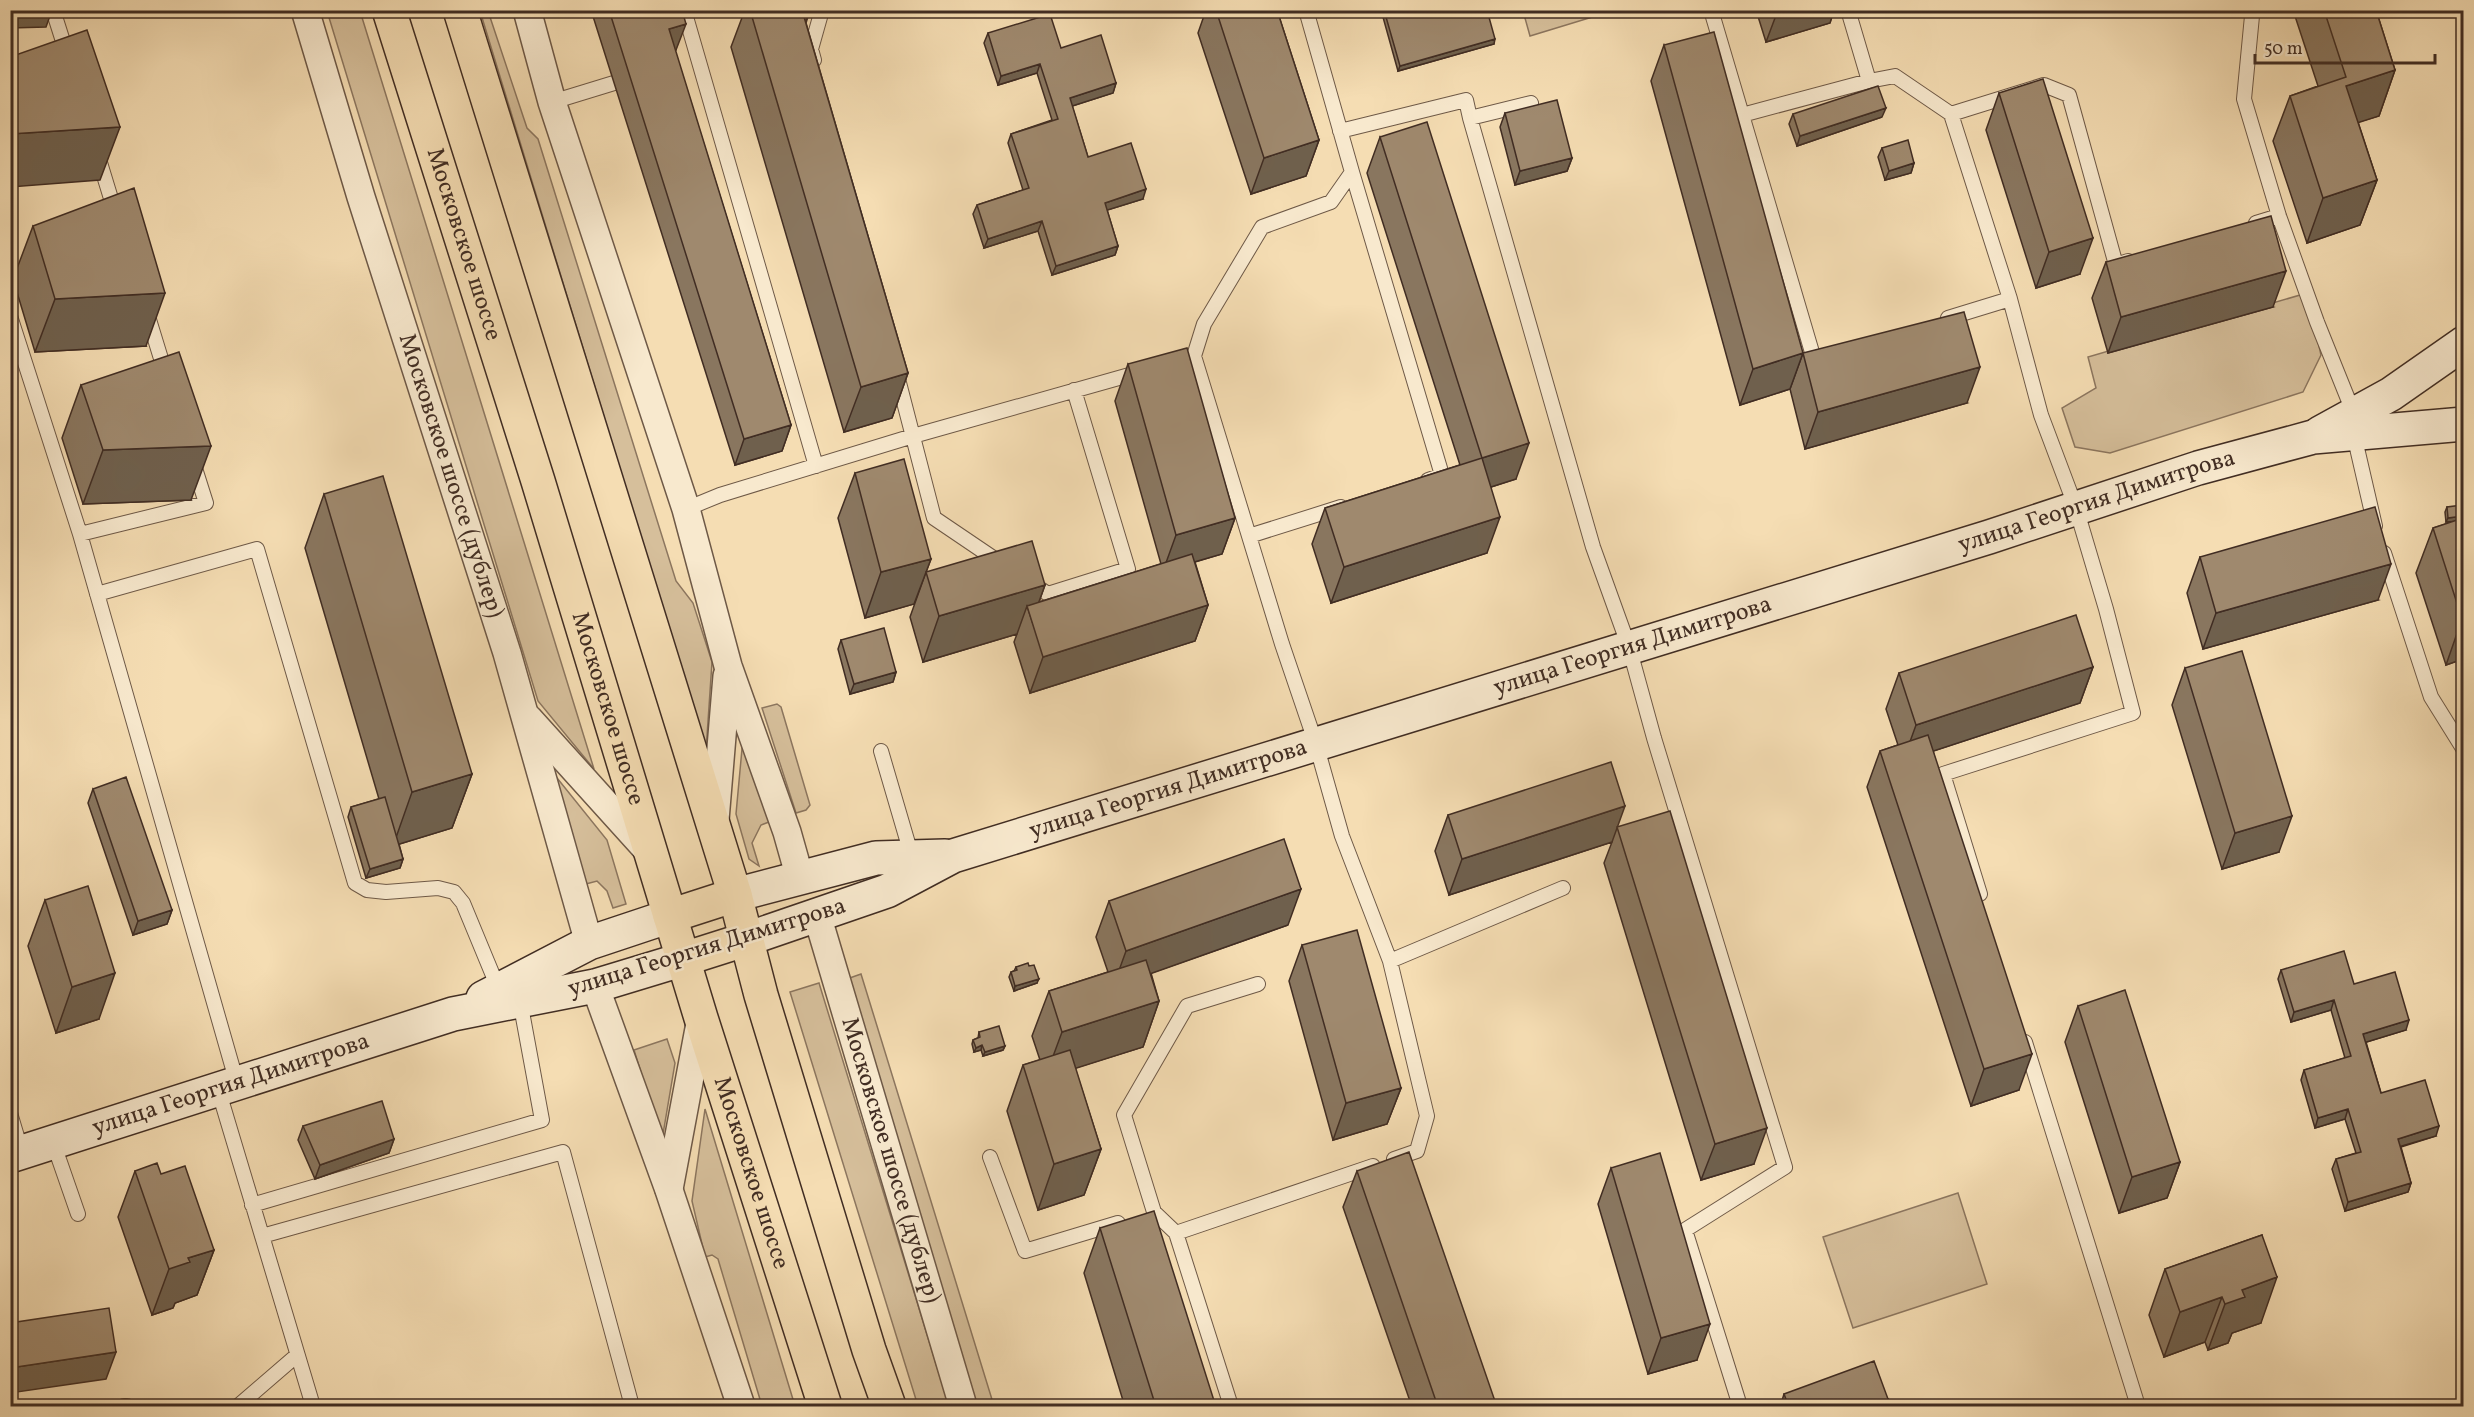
<svg xmlns="http://www.w3.org/2000/svg" width="2474" height="1417" font-family="Vollkorn,serif">
  <style>
    .green { fill: #d6bf9b; stroke: #8c765f; stroke-width: 1.5 }
    .lines { fill: none; stroke-linecap: round; stroke-linejoin: round }
    .service-casing { stroke: #6e5947; stroke-width: 16 }
    .minor-casing { stroke: #6e5947; stroke-width: 30 }
    .secondary-casing { stroke: #412d23; stroke-width: 36 }
    .primary-casing { stroke: #412d23; stroke-width: 36 }
    .service { stroke: #f8e9ce; stroke-width: 14 }
    .minor { stroke: #f8e9ce; stroke-width: 27 }
    .secondary { stroke: #f8e9ce; stroke-width: 33 }
    .primary { stroke: #f5ddb3; stroke-width: 33 }
    .wall { fill: #89765f; stroke: #412d23; stroke-width: 1.5 }
    .shaded-wall { fill: #6f604d; stroke: #412d23; stroke-width: 1.5 }
    .building { fill: #9f896e; stroke: #412d23; stroke-width: 1.5 }
    .labels { text-anchor: middle; dominant-baseline: central; stroke-width: 5; stroke-linejoin: round; paint-order: stroke }
    .street-label { font-size: 24px; fill: #412d23; stroke: #f8e9ce }
  </style>
  <rect width="100%" height="100%" fill="#f5ddb3"/>
  <filter id="stains"><feTurbulence type="fractalNoise" baseFrequency=".00333" numOctaves="4"/><feColorMatrix values="0 0 0 0 .2 0 0 0 0 .09 0 0 0 0 .02 0 0 0 .5 -.17"/></filter>
  <radialGradient id="worn" r=".72"><stop offset=".6" stop-color="#630" stop-opacity="0"/><stop offset="1" stop-color="#630" stop-opacity=".3"/></radialGradient>
  <!-- green -->
  <path class="green" d="M 327,11 L 360,11 L 594,769 L 538,701 Z
    M 480,11 L 488,11 L 527,128 L 538,139 L 676,581 L 693,603 L 712,662 L 706,751 Z
    M 1523,11 L 1598,11 L 1599,15 L 1530,36 Z
    M 2307,293 L 2321,355 L 2303,392 L 2110,453 L 2075,447 L 2062,408 L 2096,388 L 2088,357 Z
    M 777,704 L 781,707 L 810,805 L 806,810 L 796,813 L 762,708 Z
    M 743,738 L 769,822 L 761,825 L 752,843 L 759,866 L 749,859 L 736,814 Z
    M 549,768 L 607,840 L 626,904 L 613,908 L 607,891 L 597,881 L 582,885 Z
    M 861,974 L 994,1406 L 976,1406 L 844,980 Z
    M 819,983 L 949,1406 L 918,1406 L 790,992 Z
    M 667,1039 L 675,1063 L 662,1140 L 634,1050 Z
    M 705,1109 L 795,1406 L 762,1406 L 718,1259 L 712,1255 L 705,1257 L 692,1201 Z
    M 1958,1193 L 1987,1284 L 1853,1328 L 1823,1237 Z"/>
  <g class="lines">
    <defs>
      <path id="service" d="M 53,10 L 67,54
        M 684,10 L 816,466
        M 1711,10 L 1814,359 L 1824,356
        M 1848,10 L 1869,81
        M 2250,10 L 2252,16 L 2244,99 L 2279,216 L 2317,322 L 2354,414
        M 814,60 L 811,49 L 822,10
        M 552,102 L 614,83
        M 1951,114 L 2010,299 L 2041,415 L 2076,508 L 2106,609 L 2133,713 L 1943,774 L 1980,894
        M 1742,115 L 1869,81 L 1895,76 L 1951,114 L 2044,85 L 2069,95 L 2116,265 L 2128,261
        M 1470,118 L 1593,547 L 1629,647 L 1654,738 L 1785,1167 L 1685,1230 L 1740,1406
        M 1340,131 L 1466,100 L 1470,118 L 1531,103
        M 98,156 L 116,215
        M 1352,172 L 1442,475 L 1428,480
        M 2256,223 L 2279,216
        M 147,313 L 166,375
        M 10,316 L 80,534 L 206,503 L 193,462
        M 1948,318 L 2010,299
        M 1194,356 L 1282,644 L 1316,744 L 1342,836 L 1390,961 L 1427,1116 L 1417,1151 L 1394,1159
        M 1187,358 L 1194,356 L 1204,324 L 1262,227 L 1331,202 L 1352,172 L 1306,10
        M 897,375 L 934,518 L 1002,564
        M 2354,435 L 2375,526
        M 686,509 L 720,495 L 913,436 L 1140,372
        M 80,534 L 237,1083
        M 1249,536 L 1341,507
        M 2384,553 L 2431,697 L 2464,750
        M 1028,581 L 1048,594 L 1128,569 L 1074,390
        M 97,594 L 257,549 L 355,883 L 367,890 L 386,892 L 438,888 L 454,892 L 463,903 L 499,990
        M 881,751 L 912,857
        M 1390,961 L 1563,888
        M 2025,1042 L 2138,1406
        M 218,1089 L 313,1406
        M 10,1113 L 22,1153
        M 53,1142 L 78,1214
        M 990,1157 L 1025,1251 L 1118,1223
        M 252,1205 L 542,1120 L 520,1001
        M 1176,1233 L 1373,1166
        M 262,1236 L 563,1152 L 632,1406
        M 124,1406 L 127,1406
        M 238,1406 L 296,1356
        M 1231,1406 L 1176,1233 L 1154,1212 L 1124,1115 L 1187,1006 L 1258,984"/>
      <g id="minor">
        <path id="s1" d="M 305,10 L 361,197 L 507,653 L 589,943"/>
        <path d="M 527,10 L 552,102 L 686,509 L 728,666 L 787,832 L 800,878"/>
        <path d="M 529,719 L 650,853"/>
        <path d="M 715,820 L 727,676"/>
        <path id="s2" d="M 817,915 L 963,1406"/>
        <path d="M 595,986 L 669,1190 L 741,1406"/>
        <path d="M 669,1189 L 701,1018"/>
      </g>
      <g id="secondary">
        <path d="M 2320,433 L 2391,394 L 2464,343"/>
        <path d="M 735,895 L 876,858 L 945,856"/>
        <path id="s3" d="M 747,939 L 887,891 L 953,856 L 1989,537 L 2198,468 L 2313,437 L 2464,424"/>
        <path d="M 483,998 L 589,943 L 670,916"/>
        <path id="s4" d="M 10,1156 L 453,1014 L 595,986 L 684,959"/>
      </g>
      <g id="primary">
        <path id="s5" d="M 389,10 L 538,481 L 701,1018 L 825,1406"/>
        <path d="M 460,10 L 735,895 L 761,995 L 869,1350 L 889,1406"/>
        <path d="M 670,916 L 735,895"/>
        <path d="M 684,959 L 747,939"/>
      </g>
    </defs>
    <!-- service casing -->
    <use href="#service" class="service-casing"/>
    <!-- minor casing -->
    <use href="#minor" class="minor-casing"/>
    <!-- secondary casing -->
    <use href="#secondary" class="secondary-casing"/>
    <!-- primary casing -->
    <use href="#primary" class="primary-casing"/>
    <!-- service -->
    <use href="#service" class="service"/>
    <!-- minor -->
    <use href="#minor" class="minor"/>
    <!-- secondary -->
    <use href="#secondary" class="secondary"/>
    <!-- primary -->
    <use href="#primary" class="primary"/>
  </g>
  <!-- wall -->
  <path class="wall" d="M 591,10 L 682,10 L 676,50 L 675,51 L 791,425 L 782,451 L 735,465 Z
    M 742,10 L 810,10 L 806,23 L 908,373 L 892,418 L 844,432 L 731,47 L 743,15 Z
    M 1206,10 L 1277,10 L 1319,140 L 1306,176 L 1251,194 L 1198,33 Z
    M 1381,10 L 1487,10 L 1494,44 L 1398,71 Z
    M 1756,10 L 1834,10 L 1830,23 L 1766,42 Z
    M 2293,10 L 2376,10 L 2395,70 L 2379,116 L 2358,122 L 2377,180 L 2360,225 L 2307,243 L 2273,141 L 2290,96 L 2318,86 Z
    M 988,33 L 1061,48 L 1116,83 L 1113,93 L 1072,106 L 1088,157 L 1143,199 L 1107,210 L 1118,246 L 1115,255 L 1052,275 L 1038,231 L 984,248 L 973,214 L 977,205 L 1023,190 L 1008,143 L 1011,134 L 1052,120 L 1037,73 L 998,85 L 984,43 Z
    M 1664,45 L 1790,389 L 1740,405 L 1651,81 Z
    M 1999,93 L 2080,274 L 2036,288 L 1986,130 Z
    M 1505,113 L 1572,158 L 1567,171 L 1515,185 L 1500,127 Z
    M 1793,114 L 1882,117 L 1797,146 L 1789,124 Z
    M 1380,137 L 1516,479 L 1491,487 L 1487,553 L 1331,603 L 1312,544 L 1325,508 L 1460,465 L 1367,173 Z
    M 1882,148 L 1914,163 L 1911,173 L 1885,180 L 1878,157 Z
    M 33,226 L 146,346 L 35,352 L 13,279 Z
    M 2106,262 L 2273,307 L 2108,353 L 2092,298 Z
    M 1803,353 L 1967,403 L 1805,449 L 1790,389 Z
    M 1128,364 L 1235,518 L 1222,554 L 1195,562 L 1208,605 L 1195,641 L 1030,693 L 1014,642 L 1017,634 L 923,662 L 910,617 L 926,572 L 1045,585 L 1039,602 L 1161,564 L 1115,401 Z
    M 81,385 L 191,500 L 83,504 L 62,438 Z
    M 855,473 L 931,559 L 914,604 L 865,618 L 838,518 Z
    M 324,494 L 472,774 L 452,828 L 399,844 L 403,859 L 400,868 L 366,878 L 348,817 L 351,807 L 379,799 L 305,548 Z
    M 2447,507 L 2463,516 L 2462,518 L 2463,518 L 2463,659 L 2446,665 L 2416,573 L 2433,528 L 2452,522 L 2446,522 L 2445,512 Z
    M 2200,557 L 2378,600 L 2203,649 L 2187,593 Z
    M 841,640 L 896,672 L 893,682 L 850,694 L 838,649 Z
    M 2093,667 L 2080,703 L 1933,751 L 2019,1090 L 1971,1106 L 1867,787 L 1880,751 L 1898,745 L 1886,709 L 1899,673 Z
    M 2185,668 L 2279,852 L 2222,869 L 2172,705 Z
    M 93,789 L 172,910 L 167,924 L 133,935 L 88,803 Z
    M 1448,815 L 1618,827 L 1754,1164 L 1701,1180 L 1604,863 L 1612,842 L 1449,895 L 1435,851 Z
    M 45,900 L 99,1019 L 56,1033 L 28,946 Z
    M 1109,901 L 1288,925 L 1151,973 L 1159,1001 L 1143,1047 L 1075,1068 L 1101,1149 L 1084,1195 L 1038,1210 L 1007,1111 L 1023,1065 L 1040,1060 L 1032,1036 L 1049,991 L 1108,972 L 1096,937 Z
    M 1302,945 L 1401,1088 L 1387,1124 L 1333,1140 L 1289,981 Z
    M 1029,966 L 1037,983 L 1014,991 L 1009,977 L 1011,972 L 1014,971 L 1016,967 Z
    M 2281,970 L 2354,984 L 2406,1030 L 2366,1042 L 2381,1093 L 2436,1136 L 2401,1147 L 2411,1183 L 2408,1192 L 2345,1211 L 2332,1169 L 2336,1159 L 2356,1153 L 2345,1119 L 2315,1128 L 2301,1080 L 2304,1070 L 2345,1058 L 2331,1010 L 2291,1022 L 2278,979 Z
    M 2078,1006 L 2180,1162 L 2167,1198 L 2119,1213 L 2065,1042 Z
    M 979,1032 L 1005,1046 L 1003,1050 L 983,1056 L 981,1050 L 974,1052 L 972,1044 L 973,1040 L 978,1038 Z
    M 303,1126 L 394,1139 L 389,1153 L 315,1179 L 298,1140 Z
    M 1611,1168 L 1697,1360 L 1648,1374 L 1598,1204 Z
    M 135,1171 L 161,1174 L 214,1250 L 197,1295 L 175,1303 L 173,1308 L 152,1315 L 118,1217 Z
    M 1357,1171 L 1497,1407 L 1412,1407 L 1343,1207 Z
    M 1100,1228 L 1216,1407 L 1125,1407 L 1084,1273 Z
    M 2262,1235 L 2261,1323 L 2232,1333 L 2228,1343 L 2208,1350 L 2205,1342 L 2164,1357 L 2149,1315 L 2165,1269 Z
    M 1784,1394 L 1888,1399 L 1885,1407 L 1780,1407 Z"/>
  <!-- shaded-wall -->
  <path class="shaded-wall" d="M 10,10 L 52,10 L 46,27 L 10,28 Z
    M 787,10 L 810,10 L 805,23 Z
    M 1778,10 L 1834,10 L 1830,23 L 1766,42 Z
    M 686,24 L 676,50 L 659,56 L 669,29 Z
    M 1495,39 L 1494,44 L 1398,71 L 1400,66 Z
    M 1040,64 L 1037,73 L 998,85 L 1001,76 Z
    M 2395,70 L 2379,116 L 2329,132 L 2346,86 Z
    M 1116,83 L 1113,93 L 1066,108 L 1070,98 Z
    M 1886,108 L 1882,117 L 1797,146 L 1800,136 Z
    M 120,127 L 100,180 L 10,187 L 10,134 Z
    M 1319,140 L 1306,176 L 1251,194 L 1264,158 Z
    M 1572,158 L 1567,171 L 1515,185 L 1520,171 Z
    M 1914,163 L 1911,173 L 1885,180 L 1889,171 Z
    M 2377,180 L 2360,225 L 2307,243 L 2323,198 Z
    M 1146,189 L 1143,199 L 1101,212 L 1105,203 Z
    M 1042,221 L 1038,231 L 984,248 L 988,239 Z
    M 2093,238 L 2080,274 L 2036,288 L 2049,252 Z
    M 1118,246 L 1115,255 L 1052,275 L 1056,266 Z
    M 2286,271 L 2273,307 L 2108,353 L 2121,317 Z
    M 165,293 L 146,346 L 35,352 L 55,299 Z
    M 1803,353 L 1790,389 L 1740,405 L 1753,369 Z
    M 1980,367 L 1967,403 L 1805,449 L 1818,412 Z
    M 908,373 L 892,418 L 844,432 L 861,387 Z
    M 791,425 L 782,451 L 735,465 L 744,439 Z
    M 1529,443 L 1516,479 L 1469,494 L 1482,458 Z
    M 211,446 L 191,500 L 83,504 L 103,450 Z
    M 2463,516 L 2461,521 L 2446,522 L 2448,518 Z
    M 1500,517 L 1487,553 L 1331,603 L 1344,567 Z
    M 1235,518 L 1222,554 L 1163,571 L 1176,535 Z
    M 931,559 L 914,604 L 865,618 L 881,572 Z
    M 2391,564 L 2378,600 L 2203,649 L 2216,613 Z
    M 1045,585 L 1032,621 L 1027,606 L 1017,634 L 923,662 L 939,616 Z
    M 1208,605 L 1195,641 L 1030,693 L 1043,657 Z
    M 2462,619 L 2463,619 L 2463,659 L 2446,665 Z
    M 2093,667 L 2080,703 L 1903,761 L 1916,725 Z
    M 896,672 L 893,682 L 850,694 L 854,684 Z
    M 472,774 L 452,828 L 393,846 L 412,792 Z
    M 1625,806 L 1612,842 L 1449,895 L 1462,859 Z
    M 2292,816 L 2279,852 L 2222,869 L 2235,833 Z
    M 403,859 L 400,868 L 366,878 L 370,869 Z
    M 1301,889 L 1288,925 L 1113,987 L 1126,951 Z
    M 172,910 L 167,924 L 133,935 L 138,921 Z
    M 115,973 L 99,1019 L 56,1033 L 72,987 Z
    M 1039,979 L 1037,983 L 1014,991 L 1015,986 Z
    M 2334,1000 L 2331,1010 L 2291,1022 L 2294,1012 Z
    M 1159,1001 L 1143,1047 L 1045,1078 L 1062,1032 Z
    M 2409,1020 L 2406,1030 L 2360,1044 L 2363,1034 Z
    M 982,1045 L 981,1050 L 974,1052 L 976,1048 Z
    M 1005,1046 L 1003,1050 L 983,1056 L 985,1052 Z
    M 2032,1054 L 2019,1090 L 1971,1106 L 1984,1069 Z
    M 1401,1088 L 1387,1124 L 1333,1140 L 1346,1103 Z
    M 2348,1109 L 2345,1119 L 2315,1128 L 2318,1118 Z
    M 2439,1126 L 2436,1136 L 2395,1148 L 2398,1139 Z
    M 1767,1128 L 1754,1164 L 1701,1180 L 1715,1144 Z
    M 394,1139 L 389,1153 L 315,1179 L 320,1165 Z
    M 1101,1149 L 1084,1195 L 1038,1210 L 1054,1164 Z
    M 2180,1162 L 2167,1198 L 2119,1213 L 2132,1177 Z
    M 2411,1183 L 2408,1192 L 2345,1211 L 2348,1202 Z
    M 214,1250 L 197,1295 L 175,1303 L 173,1308 L 152,1315 L 169,1269 L 188,1258 Z
    M 2277,1277 L 2261,1323 L 2232,1333 L 2228,1343 L 2208,1350 L 2225,1304 L 2242,1290 Z
    M 2222,1297 L 2205,1342 L 2164,1357 L 2180,1312 Z
    M 1710,1324 L 1697,1360 L 1648,1374 L 1661,1338 Z
    M 116,1352 L 106,1379 L 10,1393 L 10,1368 Z
    M 1888,1399 L 1885,1407 L 1866,1407 Z"/>
  <!-- building -->
  <path class="building" d="M 609,10 L 682,10 L 686,24 L 669,29 L 791,425 L 744,439 Z
    M 750,10 L 802,10 L 908,373 L 861,387 Z
    M 1216,10 L 1277,10 L 1319,140 L 1264,158 Z
    M 1384,10 L 1487,10 L 1495,39 L 1400,66 Z
    M 2324,10 L 2376,10 L 2395,70 L 2346,86 L 2377,180 L 2323,198 L 2290,96 L 2346,77 Z
    M 1050,14 L 1061,48 L 1101,35 L 1116,83 L 1070,98 L 1088,157 L 1131,143 L 1146,189 L 1105,203 L 1118,246 L 1056,266 L 1042,221 L 988,239 L 977,205 L 1029,188 L 1011,134 L 1058,119 L 1040,64 L 1001,76 L 988,33 Z
    M 87,30 L 120,127 L 10,134 L 10,57 Z
    M 1714,32 L 1803,353 L 1753,369 L 1664,45 Z
    M 2043,79 L 2093,238 L 2049,252 L 1999,93 Z
    M 1878,86 L 1886,108 L 1800,136 L 1793,114 Z
    M 1557,100 L 1572,158 L 1520,171 L 1505,113 Z
    M 1427,122 L 1529,443 L 1482,458 L 1380,137 Z
    M 1908,140 L 1914,163 L 1889,171 L 1882,148 Z
    M 134,188 L 165,293 L 55,299 L 33,226 Z
    M 2271,216 L 2286,271 L 2121,317 L 2106,262 Z
    M 1964,312 L 1980,367 L 1818,412 L 1803,353 Z
    M 1187,348 L 1235,518 L 1176,535 L 1128,364 Z
    M 179,352 L 211,446 L 103,450 L 81,385 Z
    M 1482,458 L 1500,517 L 1344,567 L 1325,508 Z
    M 904,459 L 931,559 L 881,572 L 855,473 Z
    M 383,476 L 472,774 L 412,792 L 324,494 Z
    M 2462,505 L 2463,516 L 2448,518 L 2447,507 Z
    M 2375,507 L 2391,564 L 2216,613 L 2200,557 Z
    M 2463,518 L 2463,619 L 2462,619 L 2433,528 Z
    M 1032,541 L 1045,585 L 939,616 L 926,572 Z
    M 1192,554 L 1208,605 L 1043,657 L 1027,606 Z
    M 2076,615 L 2093,667 L 1916,725 L 1899,673 Z
    M 884,628 L 896,672 L 854,684 L 841,640 Z
    M 2242,651 L 2292,816 L 2235,833 L 2185,668 Z
    M 1928,735 L 2032,1054 L 1984,1069 L 1880,751 Z
    M 1611,762 L 1625,806 L 1462,859 L 1448,815 Z
    M 126,777 L 172,910 L 138,921 L 93,789 Z
    M 385,797 L 403,859 L 370,869 L 351,807 Z
    M 1670,811 L 1767,1128 L 1715,1144 L 1617,827 Z
    M 1284,839 L 1301,889 L 1126,951 L 1109,901 Z
    M 88,886 L 115,973 L 72,987 L 45,900 Z
    M 1357,930 L 1401,1088 L 1346,1103 L 1302,945 Z
    M 2344,951 L 2354,984 L 2395,972 L 2409,1020 L 2363,1034 L 2381,1093 L 2425,1080 L 2439,1126 L 2398,1139 L 2411,1183 L 2348,1202 L 2336,1159 L 2361,1152 L 2348,1109 L 2318,1118 L 2304,1070 L 2351,1056 L 2334,1000 L 2294,1012 L 2281,970 Z
    M 1146,960 L 1159,1001 L 1062,1032 L 1049,991 Z
    M 1028,963 L 1029,966 L 1034,965 L 1039,979 L 1015,986 L 1011,972 L 1017,970 L 1016,967 Z
    M 2125,990 L 2180,1162 L 2132,1177 L 2078,1006 Z
    M 999,1026 L 1005,1046 L 985,1052 L 982,1045 L 976,1048 L 973,1040 L 980,1037 L 979,1032 Z
    M 1070,1050 L 1101,1149 L 1054,1164 L 1023,1065 Z
    M 382,1101 L 394,1139 L 320,1165 L 303,1126 Z
    M 1409,1152 L 1497,1407 L 1438,1407 L 1357,1171 Z
    M 1660,1153 L 1710,1324 L 1661,1338 L 1611,1168 Z
    M 157,1163 L 161,1174 L 185,1166 L 214,1250 L 188,1258 L 190,1262 L 169,1269 L 135,1171 Z
    M 1154,1211 L 1216,1407 L 1156,1407 L 1100,1228 Z
    M 2262,1235 L 2277,1277 L 2242,1290 L 2245,1297 L 2225,1304 L 2222,1297 L 2180,1312 L 2165,1269 Z
    M 109,1308 L 116,1352 L 10,1368 L 10,1323 Z
    M 1874,1361 L 1888,1399 L 1866,1407 L 1789,1407 L 1784,1394 Z"/>
  <g class="labels">
    <!-- street labels -->
    <g class="street-label">
      <text stroke="none"><textPath href="#s5" startOffset="246">Московское шоссе</textPath></text>
      <text stroke="none"><textPath href="#s1" startOffset="488">Московское шоссе (дублер)</textPath></text>
      <text stroke="none"><textPath href="#s3" startOffset="1420">улица Георгия Димитрова</textPath></text>
      <text stroke="none"><textPath href="#s3" startOffset="934">улица Георгия Димитрова</textPath></text>
      <text stroke="none"><textPath href="#s5" startOffset="732">Московское шоссе</textPath></text>
      <text stroke="none"><textPath href="#s3" startOffset="448">улица Георгия Димитрова</textPath></text>
      <text transform="translate(707 948) rotate(-17)">улица Георгия Димитрова</text>
      <text stroke="none"><textPath href="#s4" startOffset="232">улица Георгия Димитрова</textPath></text>
      <text stroke="none"><textPath href="#s2" startOffset="256">Московское шоссе (дублер)</textPath></text>
      <text stroke="none"><textPath href="#s5" startOffset="1218">Московское шоссе</textPath></text>
    </g>
  </g>
  <!-- margin -->
  <rect width="2474" height="1417" fill="none" stroke="#f5ddb3" stroke-width="36"/>
  <rect x="12" y="12" width="2450" height="1393" fill="none" stroke="#412d23" stroke-width="3"/>
  <rect x="18" y="18" width="2438" height="1381" fill="none" stroke="#412d23" stroke-width="1.5"/>
  <!-- scale -->
  <path d="M2255 54v9h180v-9" fill="none" stroke="#412d23" stroke-width="3"/>
  <text x="2264" y="54" font-size="18" fill="#412d23" stroke="#f8e9ce" stroke-width="4.5" paint-order="stroke">50 m</text>
  <rect width="100%" height="100%" filter="url(#stains)"/>
  <rect width="100%" height="100%" fill="url(#worn)"/>
</svg>
